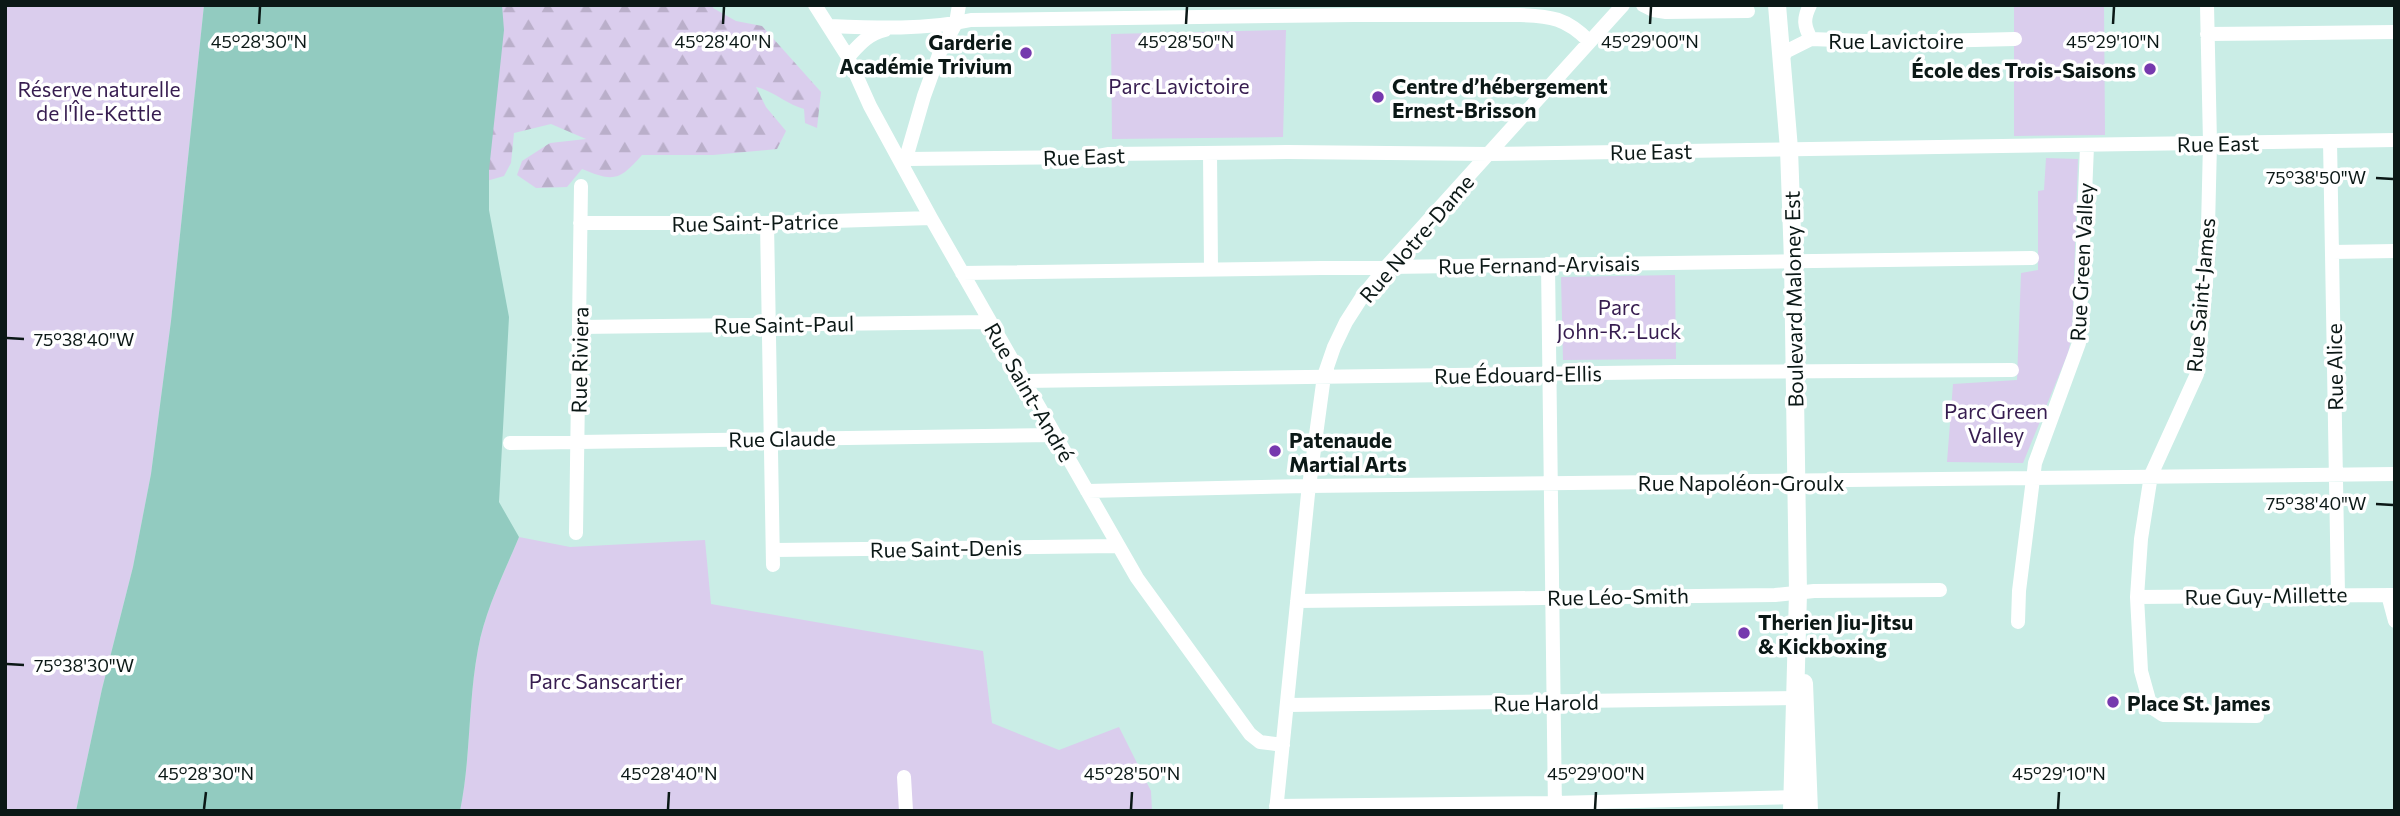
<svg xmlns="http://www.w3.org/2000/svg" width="2400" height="816" font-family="Commissioner,sans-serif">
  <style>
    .forest { fill: url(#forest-firs) }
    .park { fill: #dacded }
    .water { fill: #92cbc0 }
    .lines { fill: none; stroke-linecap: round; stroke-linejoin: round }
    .minor { stroke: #fff; stroke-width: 14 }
    .major { stroke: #fff; stroke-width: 18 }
    .ticks { fill: none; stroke: #0b1816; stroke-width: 2.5 }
    .poi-dot { fill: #7639ae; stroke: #fff; stroke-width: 2.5 }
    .labels { text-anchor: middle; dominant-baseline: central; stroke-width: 7; stroke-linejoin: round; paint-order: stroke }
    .street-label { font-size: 21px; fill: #0b1816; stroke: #fff }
    .poi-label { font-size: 21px; font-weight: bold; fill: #0b1816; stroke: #fff; text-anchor: start }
    .park-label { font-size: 21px; fill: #371d50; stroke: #fff }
    .ticks-label { font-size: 18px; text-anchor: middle; fill: #0b1816; stroke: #fff; stroke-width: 7; stroke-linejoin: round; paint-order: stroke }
  </style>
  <defs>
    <pattern id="forest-firs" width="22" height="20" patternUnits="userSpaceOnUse" patternTransform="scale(1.75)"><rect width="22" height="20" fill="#dacded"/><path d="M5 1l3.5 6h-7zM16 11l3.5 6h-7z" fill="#baafca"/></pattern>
  </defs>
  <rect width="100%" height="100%" fill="#caede6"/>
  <!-- forest -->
  <path class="forest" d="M 486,5 L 713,5 L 713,8 L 736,21 L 762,26 L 821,92 L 817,128 L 805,123 L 804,109 C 786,104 774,91 756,87 L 766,107 L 786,131 L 777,149 L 713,155 L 642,155 C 619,181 614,182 582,169 L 567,187 L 536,188 L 517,175 L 522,161 L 550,143 L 586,139 L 551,124 L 514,133 L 511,163 L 504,176 L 476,184 Z"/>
  <!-- park -->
  <path class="park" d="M 5,5 L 204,5 L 171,321 L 151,474 L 133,567 L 102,689 L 76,811 L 5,811 Z
    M 2014,5 L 2104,5 L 2105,135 L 2014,136 Z
    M 1286,30 L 1283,137 L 1112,139 L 1111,34 Z
    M 2046,158 L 2078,159 L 2072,335 L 2068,353 L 2023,463 L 1947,462 L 1953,384 L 2017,380 L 2021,273 L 2038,270 L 2038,191 L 2044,190 Z
    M 1675,275 L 1676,359 L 1563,360 L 1561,277 Z
    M 519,537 L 570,547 L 705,540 L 711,604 L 983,651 L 992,723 L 1059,750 L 1119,727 L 1151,791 L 1152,811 L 460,811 C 471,757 468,702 478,649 C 485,610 504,573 519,537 Z"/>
  <!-- water -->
  <path class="water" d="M 204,5 L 502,5 L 504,30 L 489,170 L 489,210 L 509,317 L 499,502 L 519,537 C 504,573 485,610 478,649 C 468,702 471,757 460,811 L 76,811 L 102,689 L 133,567 L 151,474 L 171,321 Z"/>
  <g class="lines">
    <!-- minor -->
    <path class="minor" d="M 815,5 L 848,57 L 870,106 L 931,218 L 1137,578 L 1250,734 L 1260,742 L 1283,745
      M 1643,5 L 1653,10 L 1666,12 L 1748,11
      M 1810,5 C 1803,19 1804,26 1811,39
      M 2207,5 L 2210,143 L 2207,270 L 2197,374 L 2151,475 L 2141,539 L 2137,597 L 2141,671 L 2151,707 L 2163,715 L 2257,716
      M 830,26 C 876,28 926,30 971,20 L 1355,15 L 1520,15 C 1551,16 1566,18 1589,41
      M 2207,34 L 2395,32
      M 848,57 C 860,44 868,34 885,30
      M 1782,57 L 1787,51 L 1811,39 L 1893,42 L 2015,39
      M 2330,141 L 2338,594
      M 1210,153 L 1211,269
      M 908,159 L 1093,157 L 1109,154 L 1287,152 L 1490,154 L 2395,140
      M 904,165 L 924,96 L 940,52 L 956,23 L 959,5
      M 580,223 L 767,223 L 931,218
      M 767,223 L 773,565
      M 2332,252 L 2395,251
      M 1548,264 L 1555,811
      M 962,273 L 2032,258
      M 579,327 L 989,322
      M 1024,381 L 1677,372 L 2012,370
      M 510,443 L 1055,435
      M 1087,491 L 1308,486 L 2395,474
      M 576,533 L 581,186
      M 774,550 L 1118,546
      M 2388,595 L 2395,621
      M 2137,597 L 2395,595
      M 1297,601 L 1775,595 L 1814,591 L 1940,590
      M 2018,622 L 2019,591 L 2035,463 L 2079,343 L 2087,146
      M 1287,705 L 1804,698
      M 904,777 L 906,811
      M 1276,806 L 1555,803 L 1803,797
      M 1276,811 L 1308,494 L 1324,376 L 1334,347 L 1346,322 L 1362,297 L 1387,266 L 1623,5"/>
    <!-- major -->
    <path class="major" d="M 1777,5 L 1789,149 L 1793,261 L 1798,593 L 1792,811
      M 1804,683 L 1809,811"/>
  </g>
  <!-- ticks -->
  <path class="ticks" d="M 259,24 L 260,7M 723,24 L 724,7M 1186,24 L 1187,7M 1650,24 L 1651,7M 2113,24 L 2114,7M 2376,178 L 2393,179M 7,338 L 24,339M 2376,504 L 2393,505M 7,664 L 24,665M 204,809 L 206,792M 668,809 L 669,792M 1131,809 L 1132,792M 1595,809 L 1596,792M 2058,809 L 2059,792"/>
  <!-- markers -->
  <g class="poi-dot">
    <circle cx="1026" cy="53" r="7"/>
    <circle cx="2150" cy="69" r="7"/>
    <circle cx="1378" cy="97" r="7"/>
    <circle cx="1275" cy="451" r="7"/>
    <circle cx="1744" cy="633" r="7"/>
    <circle cx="2113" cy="702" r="7"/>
  </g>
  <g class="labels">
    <!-- street labels -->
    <g class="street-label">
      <text x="1896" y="40">Rue Lavictoire</text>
      <text transform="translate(2218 143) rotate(-1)">Rue East</text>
      <text transform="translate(1651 151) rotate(-1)">Rue East</text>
      <text transform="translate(1084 156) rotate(-2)">Rue East</text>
      <text transform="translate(755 222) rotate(-1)">Rue Saint-Patrice</text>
      <text transform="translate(1416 238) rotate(-49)">Rue Notre-Dame</text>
      <text transform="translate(2081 262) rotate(-87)">Rue Green Valley</text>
      <text transform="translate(1539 264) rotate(-1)">Rue Fernand-Arvisais</text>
      <text transform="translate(2200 295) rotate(-85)">Rue Saint-James</text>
      <text transform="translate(1793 299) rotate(-91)">Boulevard Maloney Est</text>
      <text transform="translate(784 324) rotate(-1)">Rue Saint-Paul</text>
      <text transform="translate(579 360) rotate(-89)">Rue Riviera</text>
      <text transform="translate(2334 367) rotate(-91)">Rue Alice</text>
      <text transform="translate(1518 374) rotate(-1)">Rue Édouard-Ellis</text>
      <text transform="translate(1030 392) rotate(60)">Rue Saint-André</text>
      <text transform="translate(782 438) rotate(-1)">Rue Glaude</text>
      <text x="1741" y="482">Rue Napoléon-Groulx</text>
      <text transform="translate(946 548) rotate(-1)">Rue Saint-Denis</text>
      <text transform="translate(2266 595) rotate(-1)">Rue Guy-Millette</text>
      <text transform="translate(1618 596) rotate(-1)">Rue Léo-Smith</text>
      <text transform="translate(1546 702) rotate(-1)">Rue Harold</text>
    </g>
    <!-- poi labels -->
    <g class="poi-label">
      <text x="1012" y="41" text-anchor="end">Garderie<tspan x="1012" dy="24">Académie Trivium</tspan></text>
      <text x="2136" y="69" text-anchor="end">École des Trois-Saisons</text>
      <text x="1392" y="85">Centre d’hébergement<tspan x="1392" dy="24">Ernest-Brisson</tspan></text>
      <text x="1289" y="439">Patenaude<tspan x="1289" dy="24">Martial Arts</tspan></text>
      <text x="1758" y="621">Therien Jiu-Jitsu<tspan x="1758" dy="24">&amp; Kickboxing</tspan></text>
      <text x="2127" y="702">Place St. James</text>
    </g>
    <!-- park labels -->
    <g class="park-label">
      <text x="1179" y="85">Parc Lavictoire</text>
      <text x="99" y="88">Réserve naturelle<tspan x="99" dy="24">de l'Île-Kettle</tspan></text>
      <text x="1619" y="306">Parc<tspan x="1619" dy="24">John-R.-Luck</tspan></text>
      <text x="1996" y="410">Parc Green<tspan x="1996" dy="24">Valley</tspan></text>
      <text x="606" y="680">Parc Sanscartier</text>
    </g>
  </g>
  <g class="ticks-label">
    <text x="259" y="48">45°28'30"N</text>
    <text x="723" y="48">45°28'40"N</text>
    <text x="1186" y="48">45°28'50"N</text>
    <text x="1650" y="48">45°29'00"N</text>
    <text x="2113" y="48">45°29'10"N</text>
    <text x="2316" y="184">75°38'50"W</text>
    <text x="84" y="346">75°38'40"W</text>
    <text x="2316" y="510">75°38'40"W</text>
    <text x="84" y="672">75°38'30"W</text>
    <text x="206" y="780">45°28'30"N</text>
    <text x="669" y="780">45°28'40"N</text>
    <text x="1132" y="780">45°28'50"N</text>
    <text x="1596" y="780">45°29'00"N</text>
    <text x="2059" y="780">45°29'10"N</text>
  </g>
  <!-- border -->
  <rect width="2400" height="816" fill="none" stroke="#0b1816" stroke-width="14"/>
</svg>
